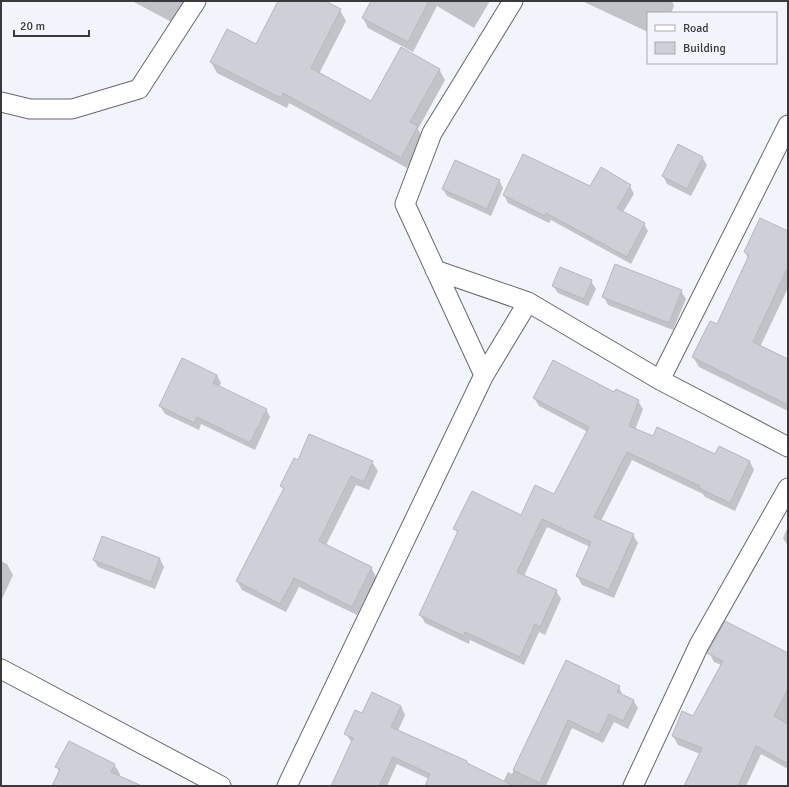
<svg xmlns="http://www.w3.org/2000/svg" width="789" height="787" font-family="Signika,sans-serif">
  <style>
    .shadow { fill: #0003 }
    .building { fill: #cdd0d6; stroke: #b5b8be }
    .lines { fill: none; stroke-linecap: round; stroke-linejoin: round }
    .street-casing { stroke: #66696e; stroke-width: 21 }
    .street { stroke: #fff; stroke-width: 19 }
  </style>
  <rect width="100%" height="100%" fill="#f2f4fb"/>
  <!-- shadow -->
  <path class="shadow" d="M 132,1 L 192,1 L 179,26 Z
    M 280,1 L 322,1 L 340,10 L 346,21 L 319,74 L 372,102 L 439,69 L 445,80 L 418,129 L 423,138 L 407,168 L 289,103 L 287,108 L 217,73 L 211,62 L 256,45 Z
    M 372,1 L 490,1 L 474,28 L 437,6 L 413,52 L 368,28 L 363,18 Z
    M 582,1 L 672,1 L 674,6 L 671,13 L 648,13 L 648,32 Z
    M 702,157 L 707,165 L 691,196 L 667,184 L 663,176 Z
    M 499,180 L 503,188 L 491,216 L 447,196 L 443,189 Z
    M 630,186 L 634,194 L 623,212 L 644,224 L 648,231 L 631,264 L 551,220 L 549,223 L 508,203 L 504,195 Z
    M 788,232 L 788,288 L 760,347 L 788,360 L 788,411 L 699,367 L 693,357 L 718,326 L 748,258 L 745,252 Z
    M 591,281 L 596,289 L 588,306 L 558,293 L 553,286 Z
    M 681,291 L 686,299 L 673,330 L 608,305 L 604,297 Z
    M 217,375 L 221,383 L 219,387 L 266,409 L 270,417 L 255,450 L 201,424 L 199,430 L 165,414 L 160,406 Z
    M 615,393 L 638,401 L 643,409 L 635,430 L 653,438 L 716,455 L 750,462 L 754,470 L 735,511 L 705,497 L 703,494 L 632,460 L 601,521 L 633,535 L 638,543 L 614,598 L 582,585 L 577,576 L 590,547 L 547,527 L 524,576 L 556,591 L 561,599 L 545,635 L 539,632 L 524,665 L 470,640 L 469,644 L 425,623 L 420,614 L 458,534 L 455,529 L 522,517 L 555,496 L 588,432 L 539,406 L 534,398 Z
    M 298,461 L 372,462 L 378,471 L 369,490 L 356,485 L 326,545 L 371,567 L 376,577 L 357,615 L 299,587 L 286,612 L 242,590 L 237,581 L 284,490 L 281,486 Z
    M 788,527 L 788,546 L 783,538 Z
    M 160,559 L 164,567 L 155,589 L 98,567 L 94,560 Z
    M 1,561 L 7,564 L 13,575 L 1,601 Z
    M 709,653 L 788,654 L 788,769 L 761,754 L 746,786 L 688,786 L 700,754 L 678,745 L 673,736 L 693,717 L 721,665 L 714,662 Z
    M 566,661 L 619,687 L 623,696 L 633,700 L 638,708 L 628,729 L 614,722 L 603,743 L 572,728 L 546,786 L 426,786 L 429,779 L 397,764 L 387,786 L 332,786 L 352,743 L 346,734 L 363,715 L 401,706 L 405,715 L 398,731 L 467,762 L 468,764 L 503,782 L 508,772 L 512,774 Z
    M 114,764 L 120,774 L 119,777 L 139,786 L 53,786 L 59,772 L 57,767 Z"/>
  <!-- building -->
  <path class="building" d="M 278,1 L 325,1 L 341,9 L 311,68 L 371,101 L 401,47 L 440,69 L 410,122 L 418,126 L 401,158 L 283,93 L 281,98 L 210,62 L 227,29 L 256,44 Z
    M 371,1 L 429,1 L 408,42 L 362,18 Z
    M 678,144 L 703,157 L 687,189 L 662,176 Z
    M 523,154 L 590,186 L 601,167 L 631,185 L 617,208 L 645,223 L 627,257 L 546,213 L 545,216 L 503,195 Z
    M 455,160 L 500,180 L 487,209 L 442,189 Z
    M 760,218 L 788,231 L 788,267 L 753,342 L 788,359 L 788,405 L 692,357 L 710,321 L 717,324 L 749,255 L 744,252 Z
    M 615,264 L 682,290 L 669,323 L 602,297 Z
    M 560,267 L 592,280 L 584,299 L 552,286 Z
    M 182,358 L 217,375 L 213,383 L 267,409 L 250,443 L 197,417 L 194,423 L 159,406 Z
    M 553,360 L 614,392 L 616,389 L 639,400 L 629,426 L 653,436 L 657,427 L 715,454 L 719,446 L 750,461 L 730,503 L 699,488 L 700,486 L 627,452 L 594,517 L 634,534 L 609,590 L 576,576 L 591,542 L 542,519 L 517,572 L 557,590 L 540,627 L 535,624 L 520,657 L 465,632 L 464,636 L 419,615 L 458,531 L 453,529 L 472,491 L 521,515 L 535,485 L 554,494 L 589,427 L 533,398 Z
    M 309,434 L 373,461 L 364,482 L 351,476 L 319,541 L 372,567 L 352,607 L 294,578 L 280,604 L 236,581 L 284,488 L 280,486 L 294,458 L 298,460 Z
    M 102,536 L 160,558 L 151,582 L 93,560 Z
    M 725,621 L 788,653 L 788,689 L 774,716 L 788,724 L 788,764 L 756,746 L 738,786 L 684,786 L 702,748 L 672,736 L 682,711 L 693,716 L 723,661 L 707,653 Z
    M 566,660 L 620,686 L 617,692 L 634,700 L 623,721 L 609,714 L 599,735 L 568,720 L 540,783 L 513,770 Z
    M 372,692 L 401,706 L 391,727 L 467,761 L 467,763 L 514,786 L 425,786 L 430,774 L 393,757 L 379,786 L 331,786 L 353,738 L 344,734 L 355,710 L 362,713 Z
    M 69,741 L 115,764 L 111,772 L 142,786 L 52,786 L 60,769 L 55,767 Z"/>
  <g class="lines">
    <defs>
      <path id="street" d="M 1,102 L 30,109 L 72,109 L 139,89 L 196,1
        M 435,270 L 528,302 L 660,380 L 788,447
        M 484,375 L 528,302
        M 660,380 L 788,125
        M 1,669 L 221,786
        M 287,786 L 484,375 L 405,204 L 432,133 L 513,1
        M 633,786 L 699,645 L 788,488"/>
    </defs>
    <!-- street casing -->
    <use href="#street" class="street-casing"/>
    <!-- street -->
    <use href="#street" class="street"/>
  </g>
  <!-- border -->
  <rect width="789" height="787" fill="none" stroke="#383a3c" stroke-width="4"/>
  <!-- legend -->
  <rect x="647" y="12" width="130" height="52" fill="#f2f4fb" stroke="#a8aaaf"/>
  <rect x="655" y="25" width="20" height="6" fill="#ffffff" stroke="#a8aaaf"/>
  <text x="683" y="32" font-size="12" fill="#383a3c">Road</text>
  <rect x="655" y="42" width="20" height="12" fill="#cdd0d6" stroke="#a8aaaf"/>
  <text x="683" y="52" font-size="12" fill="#383a3c">Building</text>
  <!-- scale -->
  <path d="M14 30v6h75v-6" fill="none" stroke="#383a3c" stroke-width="2"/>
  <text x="20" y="30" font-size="12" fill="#383a3c" stroke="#f2f4fb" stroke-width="3" paint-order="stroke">20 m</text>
</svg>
